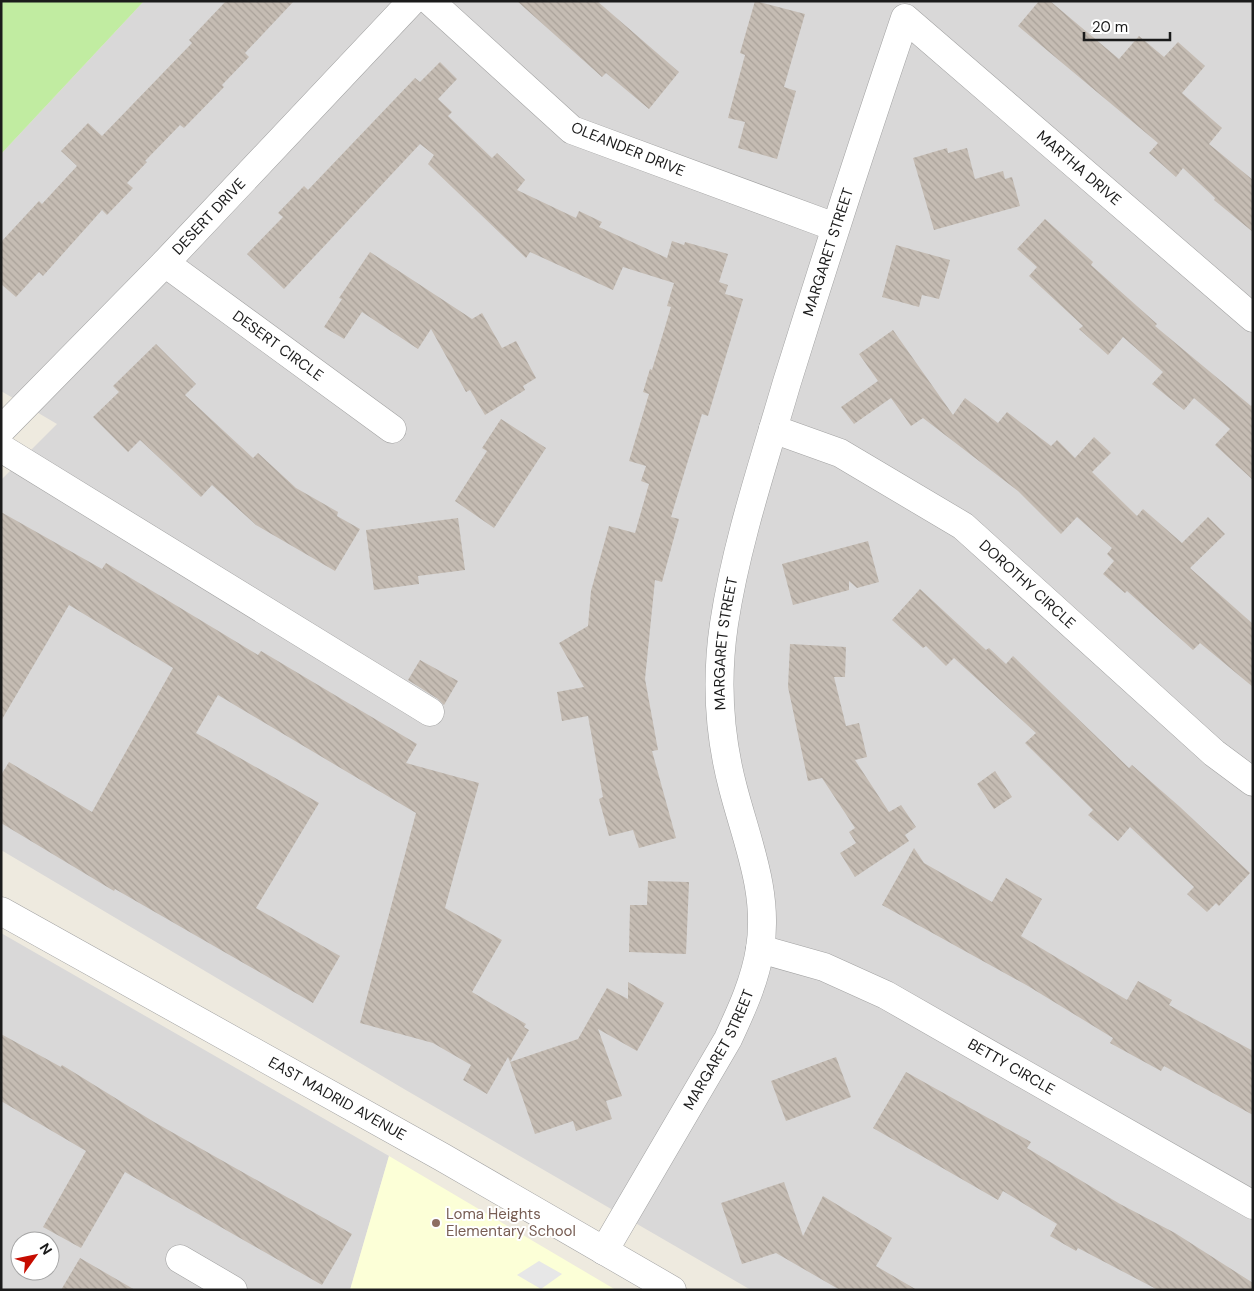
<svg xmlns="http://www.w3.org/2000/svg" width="1254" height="1291" font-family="'DM Sans',sans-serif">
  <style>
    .residential { fill: #d9d8d8; fill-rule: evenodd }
    .education { fill: #fcffd7 }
    .grass { fill: #c1eca1 }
    .parking { fill: #e7e7e7 }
    .building { fill: url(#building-back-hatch) }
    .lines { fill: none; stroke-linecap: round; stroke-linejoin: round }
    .minor-casing { stroke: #a2a2a2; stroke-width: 29 }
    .minor { stroke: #fff; stroke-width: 28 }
    .education-dot { fill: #8d6e63; stroke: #fff; stroke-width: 2 }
    .labels { text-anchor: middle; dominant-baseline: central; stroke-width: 4; stroke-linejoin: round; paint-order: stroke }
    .street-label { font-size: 15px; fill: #1b1b1b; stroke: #fff }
    .education-label { font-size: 15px; fill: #785e54; stroke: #fff; text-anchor: start }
  </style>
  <defs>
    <pattern id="building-back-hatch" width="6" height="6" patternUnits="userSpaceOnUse" patternTransform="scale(1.25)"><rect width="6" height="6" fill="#c5bcb3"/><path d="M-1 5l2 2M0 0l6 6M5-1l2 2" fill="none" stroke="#a9a199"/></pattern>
  </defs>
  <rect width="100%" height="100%" fill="#eeeadf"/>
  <!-- residential -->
  <path class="residential" d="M 144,1 L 1253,1 L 1253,1290 L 751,1290 L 404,1089 L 1,850 L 1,480 L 57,424 L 1,391 L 1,154 Z
    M 1,933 L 389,1156 L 350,1290 L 1,1290 ZM 20,1241 L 50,1241 L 50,1271 L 20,1271 Z"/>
  <!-- education -->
  <path class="education" d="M 389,1156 L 616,1290 L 350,1290 Z"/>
  <!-- grass -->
  <path class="grass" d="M 1,1 L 144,1 L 1,154 Z"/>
  <!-- parking -->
  <path class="parking" d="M 539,1261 L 562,1274 L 541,1289 L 517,1275 Z"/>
  <!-- building -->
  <path class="building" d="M 226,1 L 294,1 L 245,53 L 249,57 L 222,85 L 224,87 L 184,128 L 180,125 L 145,161 L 147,162 L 127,183 L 133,188 L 107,215 L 102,210 L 43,276 L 39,272 L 16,297 L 1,284 L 1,242 L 39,201 L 42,204 L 77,166 L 61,151 L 88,123 L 102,136 L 192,43 L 189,40 Z
    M 517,1 L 597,1 L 679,72 L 649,109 L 606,73 L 602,77 Z
    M 755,1 L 805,14 L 784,87 L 796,91 L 777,159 L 738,148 L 745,122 L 728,118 L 745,55 L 740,53 Z
    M 1039,1 L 1050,1 L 1119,59 L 1139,36 L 1164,57 L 1178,42 L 1205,66 L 1182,93 L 1222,128 L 1209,144 L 1253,180 L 1253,232 L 1214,200 L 1215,198 L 1183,168 L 1176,177 L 1149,153 L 1158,143 L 1018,26 Z
    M 440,62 L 457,79 L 438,99 L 452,112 L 448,116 L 492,158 L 497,153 L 525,180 L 517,190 L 576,218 L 579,211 L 602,222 L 599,227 L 667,258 L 672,241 L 684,245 L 685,242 L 728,254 L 719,282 L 728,285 L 725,294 L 743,299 L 708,416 L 702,414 L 671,517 L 679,519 L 662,582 L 655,580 L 645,679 L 658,750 L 652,751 L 676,838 L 639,848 L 633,830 L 609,836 L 599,799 L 603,797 L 588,716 L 562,721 L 557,692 L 584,687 L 559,643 L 588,626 L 591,591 L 609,526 L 635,533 L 649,484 L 641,481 L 646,466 L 629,461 L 649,394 L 643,392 L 650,369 L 652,370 L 671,307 L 667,306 L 674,283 L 623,267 L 613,290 L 530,252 L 526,258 L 428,164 L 434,155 L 420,144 L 284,289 L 247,254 L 283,217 L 278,213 L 304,186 L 308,190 L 415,78 L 420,82 Z
    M 947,148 L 948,153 L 967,148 L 975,179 L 1003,171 L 1005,179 L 1012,177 L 1020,206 L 934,230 L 913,158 Z
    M 1045,219 L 1093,262 L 1091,265 L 1157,324 L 1155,326 L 1251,406 L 1253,404 L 1253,480 L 1215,445 L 1230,429 L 1194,398 L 1184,410 L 1152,384 L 1163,372 L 1123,337 L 1108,355 L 1079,329 L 1083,326 L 1029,276 L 1037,267 L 1017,249 Z
    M 896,245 L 950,260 L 939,299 L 922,295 L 919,307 L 882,297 Z
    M 370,252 L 472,319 L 482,313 L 502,348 L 516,341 L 536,378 L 523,386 L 525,390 L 485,415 L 470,390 L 466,392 L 431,329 L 418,349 L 362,312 L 344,339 L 324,327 L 342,299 L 339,298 Z
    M 893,330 L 953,415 L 965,398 L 998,423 L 1007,412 L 1051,446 L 1057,440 L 1075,458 L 1094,437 L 1111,453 L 1092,472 L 1137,516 L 1143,509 L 1182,543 L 1208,517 L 1225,534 L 1190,568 L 1253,624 L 1253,687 L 1200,643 L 1193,650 L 1127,591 L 1125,593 L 1103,574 L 1114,561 L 1107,554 L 1112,548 L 1077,517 L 1061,534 L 1018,491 L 923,418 L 911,426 L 891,398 L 854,424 L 841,407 L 878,381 L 859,354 Z
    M 156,344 L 196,384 L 185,395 L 253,458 L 258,453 L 296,488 L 338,512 L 337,516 L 360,529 L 335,571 L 256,525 L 212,485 L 201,497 L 140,440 L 128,452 L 93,417 L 119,392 L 113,386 Z
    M 501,419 L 546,448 L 494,528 L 455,501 L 487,451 L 482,448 Z
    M 1,512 L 102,569 L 106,563 L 258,655 L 261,651 L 417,744 L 406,763 L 479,783 L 445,908 L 502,940 L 472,992 L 526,1024 L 524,1027 L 529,1030 L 510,1062 L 508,1057 L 487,1094 L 463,1080 L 471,1065 L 433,1043 L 360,1023 L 416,813 L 218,695 L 196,733 L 319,803 L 256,908 L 340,956 L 313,1003 L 115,889 L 114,891 L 1,823 L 1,775 L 9,762 L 92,812 L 173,668 L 69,605 L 1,721 Z
    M 458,518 L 465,570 L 418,576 L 419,584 L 374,590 L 366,530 Z
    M 868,541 L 879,582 L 857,588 L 849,581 L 849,590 L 793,605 L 782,564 Z
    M 920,589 L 986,650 L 989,648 L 1006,664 L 1013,656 L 1129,768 L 1132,765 L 1180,807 L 1250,873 L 1219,906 L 1216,903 L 1207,912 L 1187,894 L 1194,887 L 1130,827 L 1118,841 L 1088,815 L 1093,810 L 1025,743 L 1036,733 L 954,658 L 946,666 L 926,646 L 923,648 L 892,620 Z
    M 790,644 L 846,647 L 845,677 L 834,677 L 846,726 L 859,723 L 867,757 L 855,760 L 889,812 L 901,805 L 916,827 L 905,835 L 909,841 L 855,877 L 840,853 L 856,843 L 849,832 L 855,828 L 822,778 L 808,781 L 788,687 Z
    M 420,660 L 458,681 L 444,705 L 438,699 L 408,680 Z
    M 995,771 L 1012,797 L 994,809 L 977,784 Z
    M 914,848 L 924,863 L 992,902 L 1006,878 L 1042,899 L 1021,936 L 1127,1000 L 1138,981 L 1172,1000 L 1169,1005 L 1253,1051 L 1253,1115 L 1164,1066 L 1161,1071 L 1110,1043 L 1113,1038 L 1028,986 L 882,905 Z
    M 648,881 L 689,882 L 686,954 L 629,952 L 630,905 L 647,905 Z
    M 628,982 L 664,1003 L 637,1051 L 598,1029 L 622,1096 L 606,1101 L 612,1119 L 576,1131 L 573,1121 L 535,1134 L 510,1062 L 578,1039 L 607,988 L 628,999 Z
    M 1,1034 L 61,1067 L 62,1065 L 154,1122 L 352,1234 L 322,1285 L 125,1172 L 81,1248 L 43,1227 L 86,1151 L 1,1101 Z
    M 836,1057 L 851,1097 L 786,1121 L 771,1081 Z
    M 906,1072 L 1031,1142 L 1027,1148 L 1120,1204 L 1175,1233 L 1253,1283 L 1253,1290 L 1158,1290 L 1078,1248 L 1076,1251 L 1050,1236 L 1057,1224 L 1003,1191 L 998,1200 L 873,1128 Z
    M 784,1182 L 803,1236 L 823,1196 L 892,1238 L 876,1266 L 917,1290 L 840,1290 L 776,1253 L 742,1264 L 721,1203 Z
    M 80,1258 L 135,1290 L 61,1290 Z"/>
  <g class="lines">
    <defs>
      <g id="minor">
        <path d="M 430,1 L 572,130 L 835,227"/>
        <path id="s1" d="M 165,263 L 392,429"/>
        <path id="s2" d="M 773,429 L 840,453 L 963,526 L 1214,753 L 1253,782"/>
        <path id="s3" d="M 1,430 L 165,263 L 412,1"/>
        <path d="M 1,448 L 430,712"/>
        <path id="s4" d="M 1,911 L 442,1157 L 672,1290"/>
        <path id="s5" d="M 760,949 L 824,967 L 886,995 L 1253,1205"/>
        <path id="s6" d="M 604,1251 L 728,1039 C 741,1011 755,981 760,949 C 769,892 747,842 733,788 C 719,735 716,678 724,624 C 736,544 764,461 787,382 C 825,260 864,139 905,18 L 1253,318"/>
        <path d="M 180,1259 L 233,1290"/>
      </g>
    </defs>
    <!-- minor casing -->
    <use href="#minor" class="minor-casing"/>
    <!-- minor -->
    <use href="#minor" class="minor"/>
  </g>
  <!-- markers -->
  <circle class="education-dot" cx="436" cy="1223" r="5"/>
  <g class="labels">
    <!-- street labels -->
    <g class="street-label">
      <text transform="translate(628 149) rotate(22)">OLEANDER DRIVE</text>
      <text stroke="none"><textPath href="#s6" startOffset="1534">MARTHA DRIVE</textPath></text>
      <text stroke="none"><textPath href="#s3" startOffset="298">DESERT DRIVE</textPath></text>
      <text stroke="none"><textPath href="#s6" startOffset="1058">MARGARET STREET</textPath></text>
      <text stroke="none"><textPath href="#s1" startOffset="140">DESERT CIRCLE</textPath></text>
      <text stroke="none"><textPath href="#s2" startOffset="301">DOROTHY CIRCLE</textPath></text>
      <text stroke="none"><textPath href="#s6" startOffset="652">MARGARET STREET</textPath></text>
      <text stroke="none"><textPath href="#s6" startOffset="232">MARGARET STREET</textPath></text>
      <text stroke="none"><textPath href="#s5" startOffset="279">BETTY CIRCLE</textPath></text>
      <text stroke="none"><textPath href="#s4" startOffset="385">EAST MADRID AVENUE</textPath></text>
    </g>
    <!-- education labels -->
    <g class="education-label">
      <text x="446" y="1214">Loma Heights<tspan x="446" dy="17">Elementary School</tspan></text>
    </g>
  </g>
  <!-- border -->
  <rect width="1254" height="1291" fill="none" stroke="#1b1b1b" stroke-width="5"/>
  <!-- north arrow -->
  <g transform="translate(35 1256) rotate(57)"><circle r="24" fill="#ffffff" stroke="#a4a4a4"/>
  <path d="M0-4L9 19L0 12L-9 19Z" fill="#c60c00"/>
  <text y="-8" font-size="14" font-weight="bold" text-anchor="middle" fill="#1b1b1b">N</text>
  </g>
  <!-- scale -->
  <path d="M1084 32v8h86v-8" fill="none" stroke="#1b1b1b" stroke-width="2.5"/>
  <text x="1092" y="32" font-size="15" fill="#1b1b1b" stroke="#ffffff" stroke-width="4" paint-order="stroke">20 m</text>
</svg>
